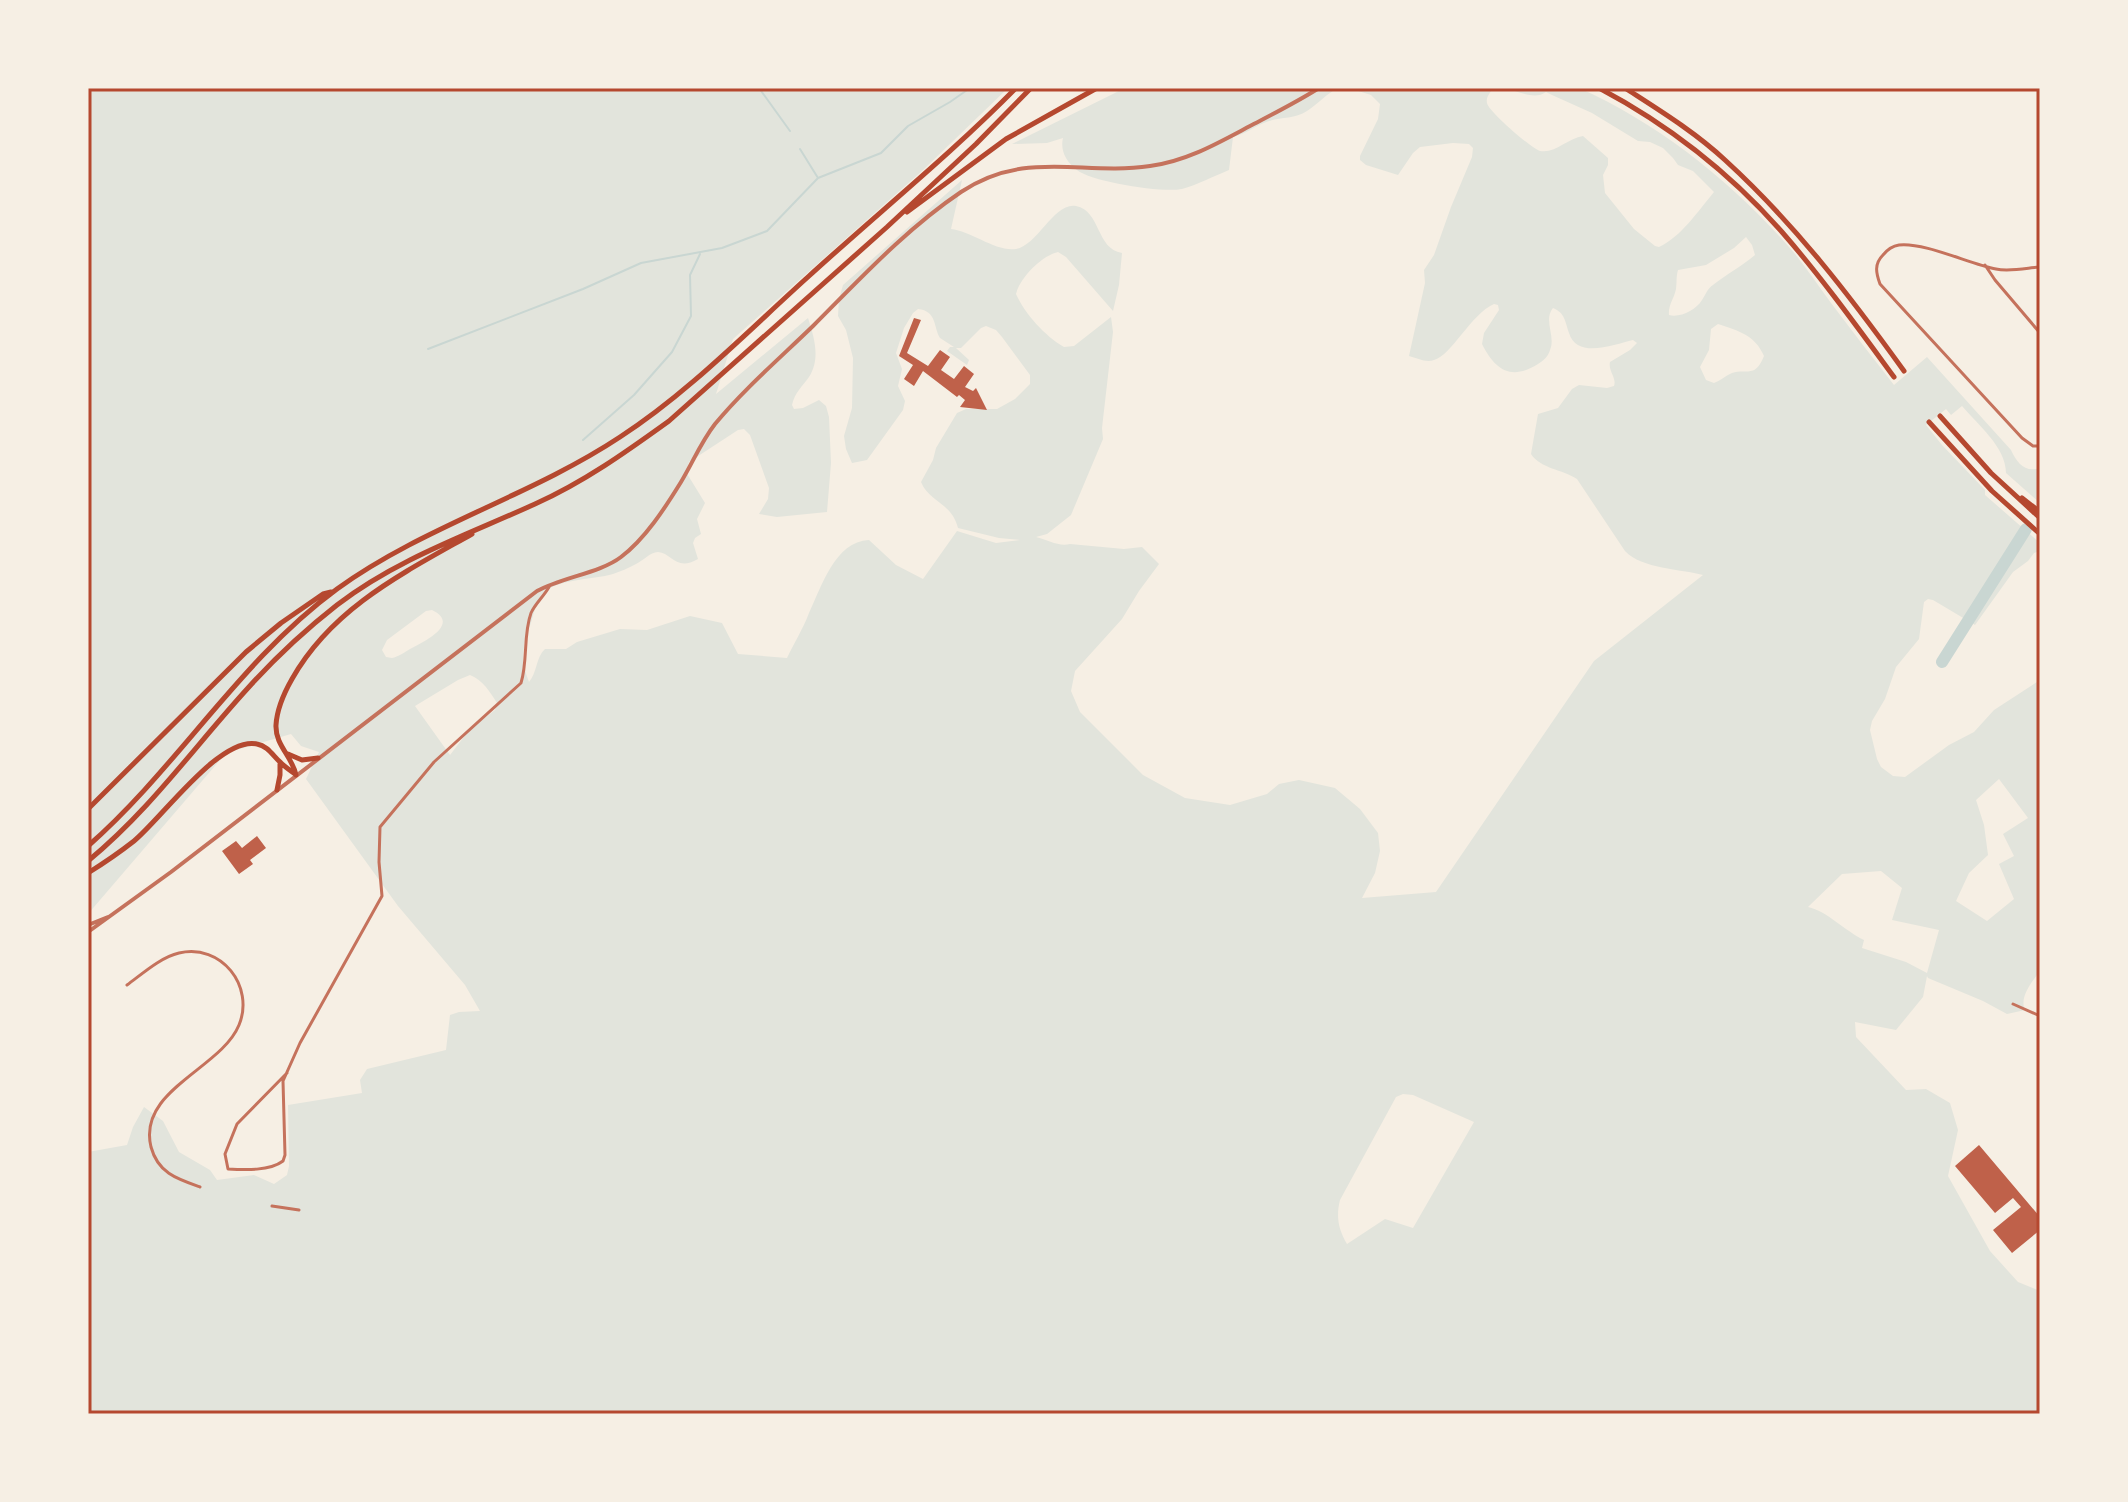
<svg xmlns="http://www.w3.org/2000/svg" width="2128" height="1502" font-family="Mulish,sans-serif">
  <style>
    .green { fill: #e2e4dc; fill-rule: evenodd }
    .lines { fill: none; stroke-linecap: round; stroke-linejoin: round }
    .stream { stroke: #c9d6d2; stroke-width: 2 }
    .river { stroke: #c9d6d2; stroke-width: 12 }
    .building { fill: #bf614a }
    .minor { stroke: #c5725c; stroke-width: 3 }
    .tertiary { stroke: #c5725c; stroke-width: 4 }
    .motorway { stroke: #b5482f; stroke-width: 5 }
    .neatline { fill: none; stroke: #b5482f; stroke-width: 3 }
  </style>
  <rect width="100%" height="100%" fill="#f6efe4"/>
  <!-- green -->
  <path class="green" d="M 88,88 L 1008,88 L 922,171 L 733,339 L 716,394 L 808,318 C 814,337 821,358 809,377 C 802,387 795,392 792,405 L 794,409 L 803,408 L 819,400 L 826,406 L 829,417 L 831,463 L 827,512 L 777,517 L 759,514 L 768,499 L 769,488 L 750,435 L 744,429 L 738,430 L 689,462 L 686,472 L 705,503 L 697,519 L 701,534 L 695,538 L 693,543 L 698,559 C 676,572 672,553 658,552 C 650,552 643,561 636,564 C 629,568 621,571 613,574 C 594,580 549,578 539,599 C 534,608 533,619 529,628 C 522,647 521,663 529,682 C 537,673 536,657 545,649 L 566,649 L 577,642 L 620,629 L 647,630 L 690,616 L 722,623 L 738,654 L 787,658 C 794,643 803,629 809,613 C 821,588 835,541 869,540 L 896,565 L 923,579 L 957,531 L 996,543 L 1020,540 L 999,538 L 958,528 C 952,503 929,502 921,482 L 933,460 L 936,448 L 957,413 L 966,409 L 997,409 L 1015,399 L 1030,384 L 1030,375 L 1002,337 L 996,330 L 986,326 L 981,328 L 961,348 L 956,348 L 969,360 L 967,365 L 947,351 L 950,347 L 954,347 L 940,338 C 933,326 937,311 918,309 L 913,313 L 904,328 L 896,353 L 902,369 L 898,386 L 905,401 L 903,410 L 867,460 L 852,463 L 846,449 L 844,436 L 852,408 L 853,358 L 846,330 L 838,316 L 839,299 L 843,285 L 962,180 L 951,229 C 971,231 996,252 1016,249 C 1038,245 1054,202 1076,206 C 1101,211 1096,249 1122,253 L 1119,285 L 1113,311 L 1066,257 L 1058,252 C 1041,256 1020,278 1016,294 C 1025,314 1045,336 1064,347 L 1074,346 L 1111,317 L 1113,332 L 1102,428 L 1103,439 L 1071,515 L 1047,534 L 1036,537 C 1048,540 1059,547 1070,544 L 1124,549 L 1142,547 L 1159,564 L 1139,591 L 1122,619 L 1075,671 L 1071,691 L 1080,712 L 1143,775 L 1185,798 L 1230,805 L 1267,794 L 1279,784 L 1299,780 L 1335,788 L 1360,809 L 1378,833 L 1380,851 L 1375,873 L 1362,898 L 1436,892 L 1594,661 L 1703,575 C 1681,569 1642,569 1625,551 L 1577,479 C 1562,469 1541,469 1531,454 L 1538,414 L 1558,408 L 1572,389 L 1579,385 L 1607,388 L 1614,386 C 1617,378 1608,371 1610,362 L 1630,350 L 1637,343 L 1633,340 C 1615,344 1577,360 1569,333 C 1565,321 1565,313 1553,308 C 1543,320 1556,336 1550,350 C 1548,357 1543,361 1538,364 C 1511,381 1495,370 1482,344 L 1484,333 L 1499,310 L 1498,305 L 1494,304 C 1471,314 1451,356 1434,360 C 1426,363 1417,358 1409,356 L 1425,283 L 1424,270 L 1434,255 L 1451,207 L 1472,157 L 1473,148 L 1469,144 L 1453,143 L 1420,147 L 1413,153 L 1398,175 L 1366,165 L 1360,160 L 1360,156 L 1378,119 L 1380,104 L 1371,95 L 1349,88 L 1579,88 C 1662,125 1736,185 1795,254 C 1808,270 1819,287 1831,303 C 1852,331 1873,358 1894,385 L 1927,357 L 2011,450 C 2017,463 2025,473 2040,468 L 2040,503 L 2006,473 C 2006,447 1978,425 1962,406 L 1951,415 L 1946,409 L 1926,425 L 1942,445 L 1985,490 L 1985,495 L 2040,543 L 2040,551 L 2034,553 L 2028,561 L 2013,572 L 1975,625 L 1933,600 L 1928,599 L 1924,602 L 1919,639 L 1896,667 L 1885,699 L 1872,721 L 1870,730 L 1877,759 L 1881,767 L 1893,776 L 1905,777 L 1949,745 L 1974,732 L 1994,710 L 2040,680 L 2040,971 C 2032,982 2019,997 2025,1010 L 2007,1014 L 1983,1001 L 1928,978 L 1927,976 L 1923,997 L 1896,1030 L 1855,1022 L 1856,1037 L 1906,1090 L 1926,1089 L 1950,1103 L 1958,1130 L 1948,1176 L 1990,1251 L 2018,1282 L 2040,1291 L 2040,1414 L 88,1414 L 88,1152 L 127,1145 L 133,1127 L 144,1107 L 163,1121 L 179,1152 L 210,1170 L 217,1180 L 254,1175 L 274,1184 L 287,1175 L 289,1166 L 288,1105 L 362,1093 L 360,1080 L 367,1069 L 446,1050 L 450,1015 L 459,1012 L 480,1011 L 465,985 L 398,906 L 306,779 L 319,752 L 301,746 L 291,734 L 226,753 L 88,914 ZM 1503,88 C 1517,90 1534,101 1546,92 L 1552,95 L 1592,113 L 1638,141 L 1650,142 L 1663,148 L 1673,158 L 1678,165 L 1693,171 L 1714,192 C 1698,211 1681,237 1659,247 L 1655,246 L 1634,229 L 1605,193 L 1603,175 L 1608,165 L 1608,158 L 1583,136 C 1568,138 1555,154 1540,151 C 1532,149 1488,111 1487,103 C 1486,98 1488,96 1491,91 ZM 1746,237 L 1752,245 L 1755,255 C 1742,266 1727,274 1713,285 C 1707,289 1706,294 1702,300 C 1696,310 1680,318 1669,315 C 1668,305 1674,299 1676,289 C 1677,282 1676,277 1678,270 L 1706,265 L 1734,248 ZM 1718,324 C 1739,331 1755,335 1764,356 C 1755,379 1746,368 1732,373 C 1725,376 1720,381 1714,383 L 1706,380 L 1700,367 L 1709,350 L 1711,329 ZM 432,610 C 461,624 424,642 410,649 C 405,652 398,657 392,658 C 390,658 388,657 386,657 L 382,650 L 387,640 L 426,611 ZM 470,675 C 483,680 490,692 497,703 L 495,710 L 470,729 L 450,755 L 415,706 L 458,680 ZM 1999,779 L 2028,818 L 2003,834 L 2014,856 L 1999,864 L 2014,899 L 1987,921 L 1956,901 L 1969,873 L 1988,855 L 1984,825 L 1976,800 ZM 1881,871 L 1902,888 L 1892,920 L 1939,930 L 1927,973 L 1906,962 L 1862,948 L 1864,940 C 1845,931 1827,911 1808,907 L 1842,874 ZM 1403,1094 L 1413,1095 L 1474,1122 L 1413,1228 L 1385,1219 L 1347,1244 C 1338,1229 1336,1216 1340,1200 L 1396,1097 Z
    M 1125,88 L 1338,88 C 1326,94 1318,104 1307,111 C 1295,119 1281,117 1269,121 C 1256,125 1246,134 1233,137 L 1229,170 C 1214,176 1197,185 1182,189 C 1162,193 1092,182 1077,170 C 1066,162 1060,150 1063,138 L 1047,143 L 1012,144 Z"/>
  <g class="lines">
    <!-- stream -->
    <path class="stream" d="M 759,88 L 790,131
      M 800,149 L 818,178
      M 428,349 L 583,289 L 641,263 L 722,248 L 767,231 L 818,178 L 881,153 L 908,126 L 950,102 L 970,88
      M 583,440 L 634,395 L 672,352 L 691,316 L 690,275 L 700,254"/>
    <!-- river -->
    <path class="river" d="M 1942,662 L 2026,529"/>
  </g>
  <!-- building -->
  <path class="building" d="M 914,318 L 921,320 L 907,353 L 928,366 L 940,350 L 950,357 L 941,370 L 954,379 L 964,366 L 974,374 L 965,387 L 973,391 L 976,388 L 987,410 L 960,407 L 965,400 L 959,395 L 957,397 L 923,371 L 914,386 L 904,379 L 913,365 L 899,356 Z
    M 257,836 L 266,848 L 250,860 L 253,864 L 239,874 L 222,851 L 236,841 L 242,848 Z
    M 1979,1145 L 2040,1217 L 2040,1230 L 2012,1253 L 1993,1230 L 2021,1207 L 2013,1198 L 1995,1213 L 1955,1166 Z"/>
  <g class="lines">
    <!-- minor -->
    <path class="minor" d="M 1985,265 L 1995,280 L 2040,333
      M 2040,267 C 2027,268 2009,272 1996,269 C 1970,264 1924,242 1899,245 C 1892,246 1887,250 1883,255 C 1874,264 1876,273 1880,284 L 2022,438 L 2033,446 L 2040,446
      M 127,985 C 142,974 161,957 179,953 C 221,943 255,986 239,1025 C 221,1069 137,1090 151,1147 C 158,1173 177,1179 200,1187
      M 2013,1004 L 2040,1016
      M 287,1073 L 237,1124 L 225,1154 L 228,1169 C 245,1170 270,1171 283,1161 L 285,1155 L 283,1081 L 300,1043 L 382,896 L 379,862 L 380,827 L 434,762 L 521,683 C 528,661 523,635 531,613 C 535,604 544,596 549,587
      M 272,1206 L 299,1210"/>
    <!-- tertiary -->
    <path class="tertiary" d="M 88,925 L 108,917
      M 88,932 L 171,872 L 537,591 C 563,577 600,573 621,557 C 645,539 665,508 681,482 C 693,462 701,442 715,424 C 744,389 780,358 813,326 C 860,279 906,229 961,192 C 1025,149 1082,176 1150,166 C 1187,161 1218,143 1250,126 C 1273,114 1297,102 1319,88"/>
    <!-- motorway -->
    <path class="motorway" d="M 1599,88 C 1667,124 1731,174 1782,232 C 1822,278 1858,328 1894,377
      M 1625,88 C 1659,110 1695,132 1725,160 C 1794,223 1850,296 1904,371
      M 907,212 L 1006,139 L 1097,88
      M 1940,416 L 1991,473 L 2040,518
      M 1929,422 L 1992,491 L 2040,534
      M 2022,498 L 2040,512
      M 288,754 L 302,760 L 318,758
      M 296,775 C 292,756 275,745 276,725 C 277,708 284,693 292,679 C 332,608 403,573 472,534
      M 277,790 L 280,775 L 280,764
      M 88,809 L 246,652 L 281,623 L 323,594 L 331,592
      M 88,846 C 178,767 240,660 337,589 C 422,527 531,496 620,437 C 688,393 749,330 809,276 C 878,213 951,154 1016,88
      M 88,861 C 151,809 194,747 248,688 C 275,658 305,630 337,605 C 397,559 467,535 535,504 C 584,482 626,452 669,421 L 887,227 L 976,144 L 1031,88
      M 88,873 C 104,863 120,852 134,841 C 162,818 220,736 257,744 C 268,746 273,756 281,763 C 285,767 291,771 295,774"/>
  </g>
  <!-- border -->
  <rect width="2128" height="1502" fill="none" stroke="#f6efe4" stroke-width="180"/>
  <rect x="90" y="90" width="1948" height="1322" class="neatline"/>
</svg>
